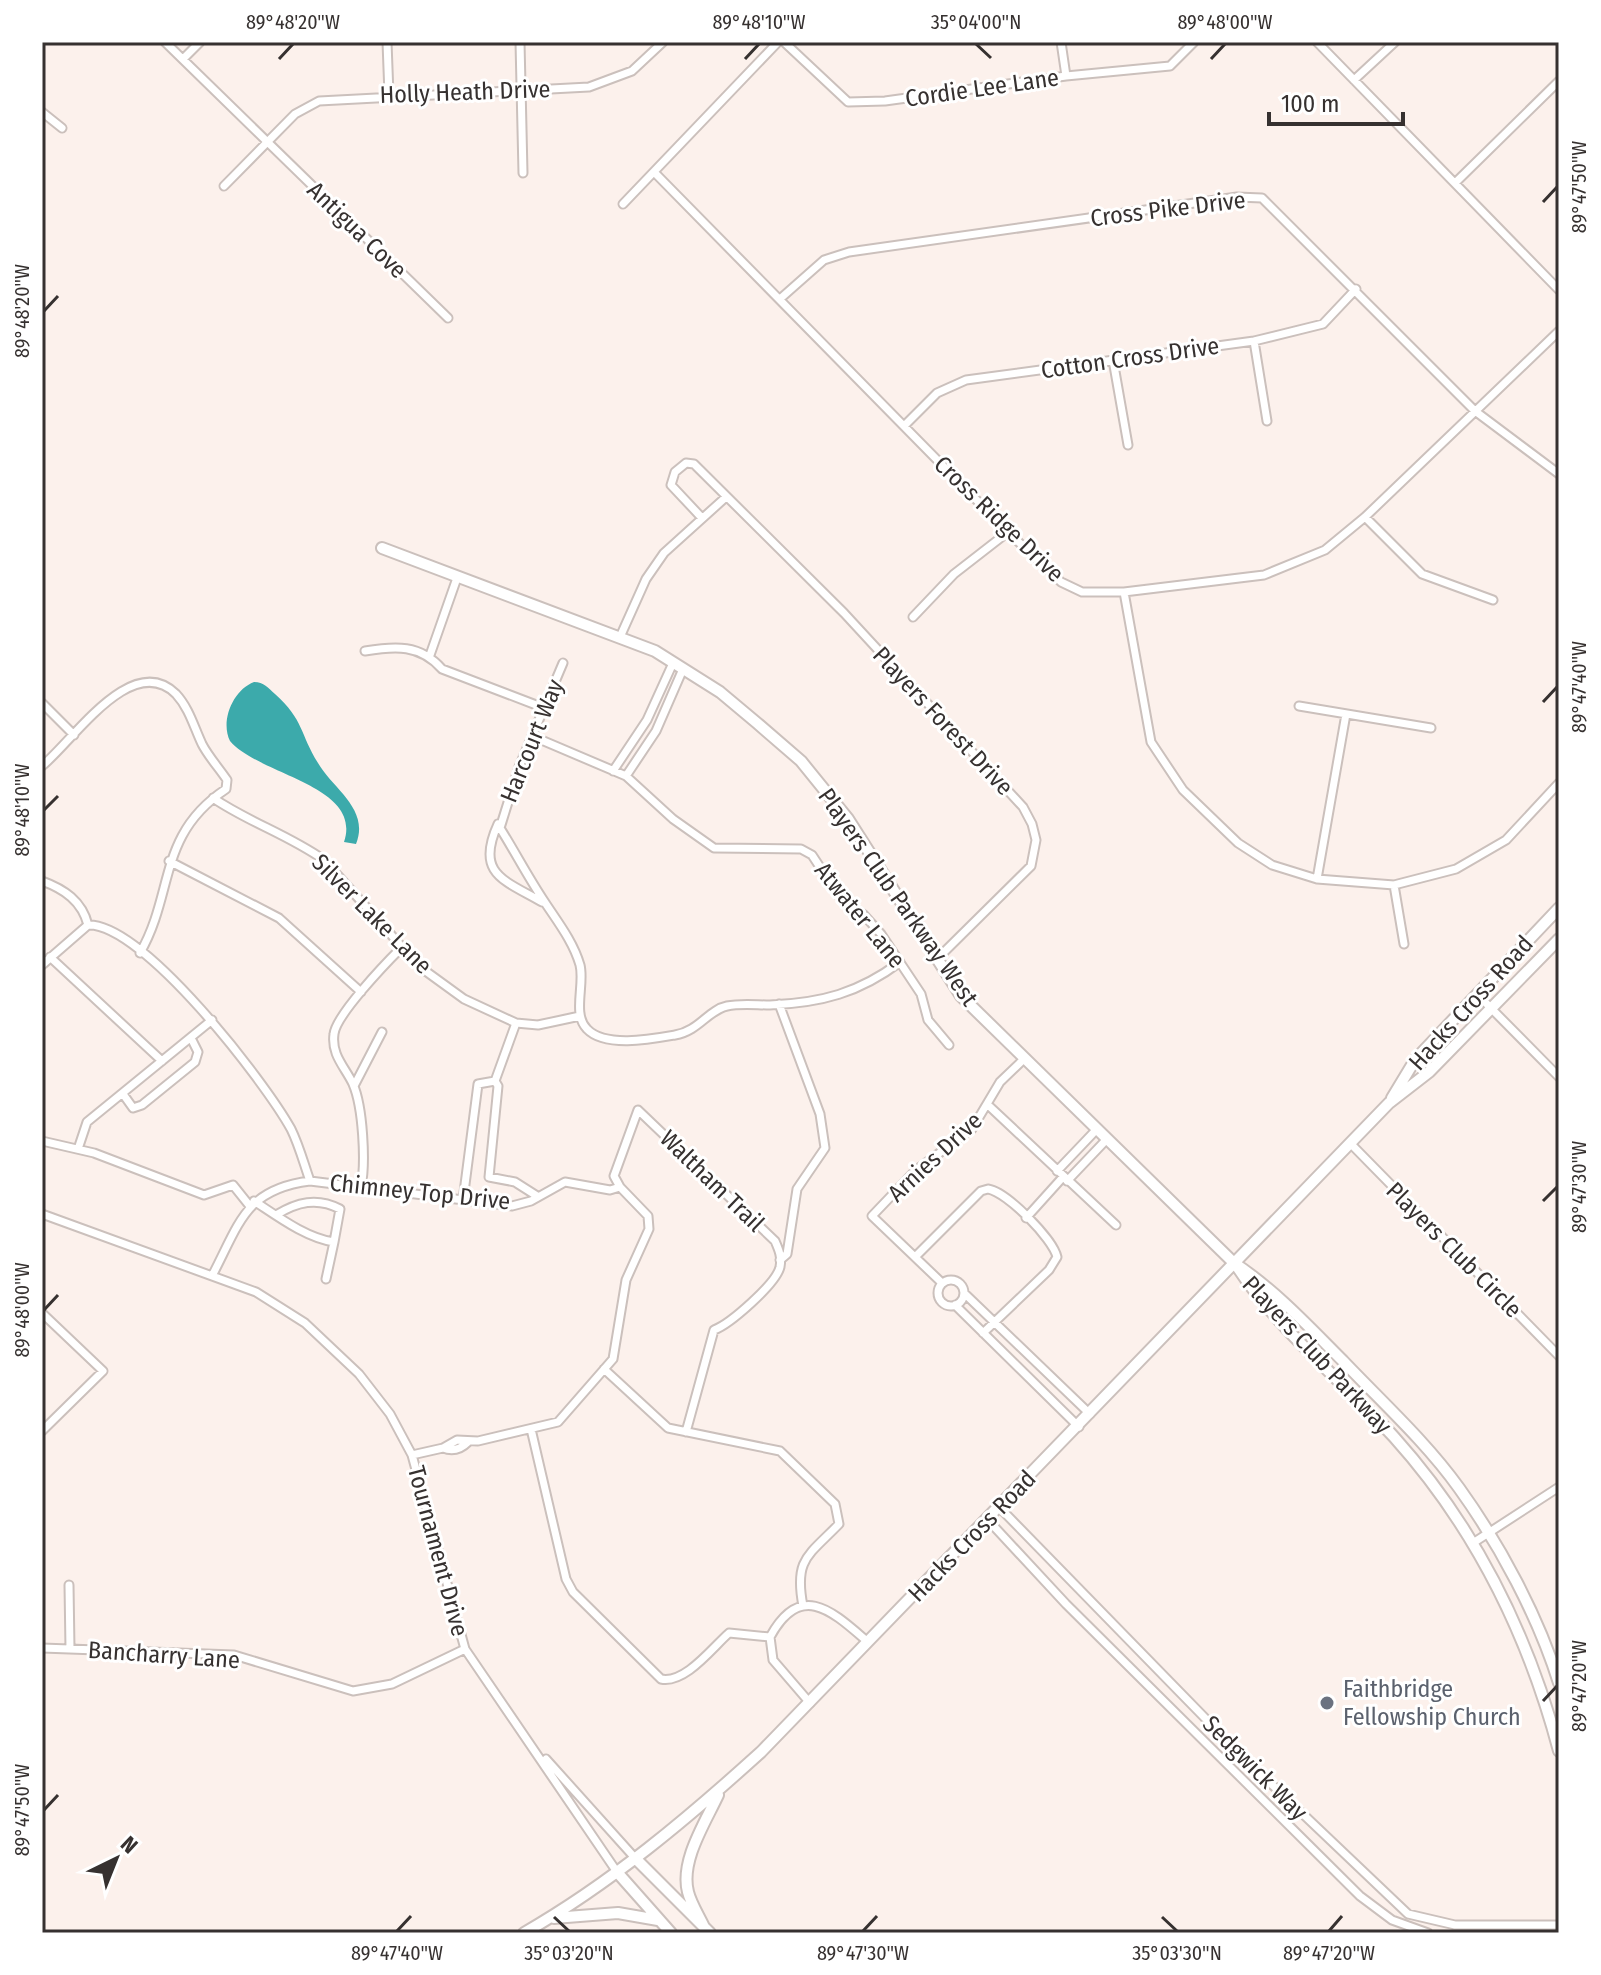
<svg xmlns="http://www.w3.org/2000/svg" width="1601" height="1975" font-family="'Fira Sans Condensed',sans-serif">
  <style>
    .water { fill: #3caaab }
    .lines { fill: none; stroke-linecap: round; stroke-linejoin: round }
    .street-casing { stroke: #cbc0bc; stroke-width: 11 }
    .secondary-casing { stroke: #cbc0bc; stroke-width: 14 }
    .street { stroke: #fff; stroke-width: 7 }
    .secondary { stroke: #fff; stroke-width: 10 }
    .ticks { fill: none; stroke: #363130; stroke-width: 3 }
    .worship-dot { fill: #6b7280; stroke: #fff; stroke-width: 3 }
    .labels { text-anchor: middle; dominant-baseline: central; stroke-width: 6; stroke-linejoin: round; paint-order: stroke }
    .street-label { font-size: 24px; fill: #363130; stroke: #fff }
    .worship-label { font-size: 24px; fill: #5b616d; stroke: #fff; text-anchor: start }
    .neatline { fill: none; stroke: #363130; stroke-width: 3 }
    .ticks-label { font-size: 20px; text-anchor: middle; fill: #363130 }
  </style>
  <rect width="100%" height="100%" fill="#fcf1ec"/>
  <!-- water -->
  <path class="water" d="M 254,682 C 264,682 268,688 275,694 C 304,720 300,734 318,763 C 333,789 370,809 356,844 L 344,842 C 363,785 260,776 230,741 C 220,721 233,690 254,682 Z"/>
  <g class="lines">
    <defs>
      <path id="street" d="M 165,42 L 448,318
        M 387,42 L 389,95
        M 520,42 L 523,173
        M 784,42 L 848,102 L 885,101 L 1066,76 L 1170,66 L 1194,42
        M 1061,42 L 1066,76
        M 1317,42 L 1559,290
        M 183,59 L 200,42
        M 1354,80 L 1395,42
        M 42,112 L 62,128
        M 654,172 L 1008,532 L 1061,582 L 1082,592 L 1124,592 L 1264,575 L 1325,550 L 1365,517 L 1559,331
        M 1455,183 L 1559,81
        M 224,186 L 295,114 L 319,101 L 589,87 L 632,71 L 663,42
        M 623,204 L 778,42
        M 781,298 L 824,260 L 849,252 L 1237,197 L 1262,198 L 1475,411 L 1559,474
        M 1254,341 L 1267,421
        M 1113,360 L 1128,445
        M 904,426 L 937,393 L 966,380 L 1254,341 L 1323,324 L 1356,289
        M 1365,517 L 1422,574 L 1493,600
        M 702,518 L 671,485 L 675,472 L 686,463 L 694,464 L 844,613 L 1023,807 L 1032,824 L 1036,840 L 1031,866 L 937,959
        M 1124,592 L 1151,742 L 1183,790 L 1238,843 L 1272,865 L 1317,879 L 1394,885 L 1456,869 L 1506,840 L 1559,783
        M 913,617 L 954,574 L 1008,532
        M 620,637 L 646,579 L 664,553 L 726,497
        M 365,651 C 395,646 420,644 442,669 L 544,708
        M 430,655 L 457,578
        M 563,663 L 519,767 L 500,828 C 515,852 528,877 544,901 C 557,921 573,941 580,965 C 585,984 572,1014 587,1029 C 605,1048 652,1039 675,1035 C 699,1031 708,1010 727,1006 C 741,1003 756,1005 770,1005 C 821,1003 859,993 900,962
        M 42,703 L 74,735
        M 1299,706 L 1431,728
        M 532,736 L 626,776 L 673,819 L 714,848 L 801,849 L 812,855 L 839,896 L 864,915 L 881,934 L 921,994 L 928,1020 L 949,1045
        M 42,766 C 73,741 132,650 176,694 C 189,708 194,727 202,744 C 208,756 219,768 227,780 L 226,789 C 157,835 175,892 140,953
        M 613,771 L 647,720 L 673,663
        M 626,776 L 656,731 L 683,669
        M 213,798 C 248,822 289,835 324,860 L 420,967 L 464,999 L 516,1023 L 538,1025 L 580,1016
        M 498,824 C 475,874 504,880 542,902
        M 169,861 L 279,918 L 361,992
        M 1317,879 L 1346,714
        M 42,881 C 64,889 82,901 88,925 C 143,923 265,1082 291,1129 C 299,1145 304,1164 310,1181
        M 1394,885 L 1404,944
        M 50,957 L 162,1061
        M 42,965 L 88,925
        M 1477,994 L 1559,1077
        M 779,1004 L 820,1114 L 825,1148 L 797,1189 L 787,1254 L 780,1260
        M 495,1081 L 498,1086 L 489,1177 L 515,1182 L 537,1196
        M 495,1081 L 516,1023
        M 354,1086 L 382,1032
        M 123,1094 L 133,1108 L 142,1105 L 195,1062 L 198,1052 L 191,1038
        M 988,1105 L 1116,1225
        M 42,1141 L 94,1153 L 204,1195 L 233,1185 L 249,1205
        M 1350,1143 L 1559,1356
        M 78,1149 L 87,1122 L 212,1020
        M 1057,1171 L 1097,1129
        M 1067,1181 L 1107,1139
        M 361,1187 C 366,1163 363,1107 353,1084 C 345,1067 331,1055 334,1034 C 336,1015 386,963 401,948
        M 463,1200 L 478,1084 L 495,1081
        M 254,1201 C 277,1216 306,1238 334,1242 L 340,1209 C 317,1197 297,1202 276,1215
        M 42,1214 L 256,1292 L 305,1323 L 359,1374 L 390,1414 L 412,1455 L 465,1649 L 617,1872
        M 1026,1218 L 1063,1177
        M 915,1257 L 981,1191 L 988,1189 C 1007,1192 1053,1239 1057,1257 L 1049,1270 L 983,1333
        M 213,1274 C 240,1222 246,1189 310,1181 L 512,1206 L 531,1201 L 565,1182 L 610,1190 L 620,1187
        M 326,1279 L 334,1242
        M938 1293a13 13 0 1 1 26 0a13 13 0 1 1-26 0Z
        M 942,1283 L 872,1216 L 915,1171 L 972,1129 L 1000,1082 L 1024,1059
        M 964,1293 L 1090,1414
        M 955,1305 L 1079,1427
        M 42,1313 L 103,1371 L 42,1431
        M 604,1369 L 668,1428 L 780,1451 L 835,1504 L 839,1524 C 808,1556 794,1559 803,1606
        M 531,1429 L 566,1579 L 573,1592 L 661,1679 C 685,1684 712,1648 729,1633 L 770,1637
        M 443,1448 C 453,1452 461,1449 468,1442
        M 412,1455 L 443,1448 L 457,1440 L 478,1441 L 558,1422 L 613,1359 L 626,1280 L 649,1229 L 648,1216 L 620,1187 L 614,1176 L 638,1110 L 775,1241 C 779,1250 782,1257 780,1267 C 776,1284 730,1324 714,1330 L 686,1432
        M 1000,1508 L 1245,1759 L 1408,1914 L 1455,1925 L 1559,1925
        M 988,1520 L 1066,1604 L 1360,1896 L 1392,1920 L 1428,1933
        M 1473,1543 L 1559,1487
        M 69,1585 L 70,1649
        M 42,1648 L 234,1655 L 353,1691 L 392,1684 L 465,1649
        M 810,1703 L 773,1660 L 770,1637 C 801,1580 833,1612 868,1642
        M 546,1759 L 635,1858"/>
      <path id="secondary" d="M 382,548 L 655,651 L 720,692 L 757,723 L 801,761 L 848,819 L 961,996 L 1234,1263 C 1276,1291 1308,1326 1343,1361 C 1382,1402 1426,1442 1459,1488 C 1500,1545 1538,1616 1559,1683
        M 1392,1098 L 1415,1060 L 1559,908
        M 1238,1268 C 1280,1332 1343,1381 1394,1437 C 1475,1527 1528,1634 1559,1751
        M 635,1858 L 710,1933
        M 617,1872 L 671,1933
        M 554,1918 L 618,1913 L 658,1920
        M 704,1927 C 699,1916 691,1904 688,1892 C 680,1861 705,1823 718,1795
        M 524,1933 C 611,1883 687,1819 761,1752 L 1389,1103 L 1429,1072 L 1559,939"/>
    </defs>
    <!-- street casing -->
    <use href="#street" class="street-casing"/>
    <!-- secondary casing -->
    <use href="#secondary" class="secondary-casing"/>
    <!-- street -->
    <use href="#street" class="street"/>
    <!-- secondary -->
    <use href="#secondary" class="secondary"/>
  </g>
  <!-- ticks -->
  <path class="ticks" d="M 976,44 L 991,58M 279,59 L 293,44M 745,59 L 759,44M 1211,59 L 1225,44M 1543,202 L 1557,187M 44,311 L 58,296M 1543,702 L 1557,687M 44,810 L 58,796M 1543,1201 L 1557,1187M 44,1310 L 58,1295M 1543,1701 L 1557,1686M 44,1810 L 58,1795M 554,1917 L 569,1931M 1162,1917 L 1177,1931M 397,1931 L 411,1916M 863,1931 L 877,1916M 1329,1931 L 1342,1916"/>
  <!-- markers -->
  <circle class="worship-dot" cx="1327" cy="1703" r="8"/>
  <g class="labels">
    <!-- street labels -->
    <g class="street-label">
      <text transform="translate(982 88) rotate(-8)">Cordie Lee Lane</text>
      <text transform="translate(465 92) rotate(-2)">Holly Heath Drive</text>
      <text transform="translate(1168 209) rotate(-7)">Cross Pike Drive</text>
      <text transform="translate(357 230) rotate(44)">Antigua Cove</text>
      <text transform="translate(1130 358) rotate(-8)">Cotton Cross Drive</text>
      <text transform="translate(999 519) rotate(44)">Cross Ridge Drive</text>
      <text transform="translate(943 721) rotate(47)">Players Forest Drive</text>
      <text transform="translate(532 741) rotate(-68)">Harcourt Way</text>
      <text transform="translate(898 897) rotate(55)">Players Club Parkway West</text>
      <text transform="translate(372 914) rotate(45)">Silver Lake Lane</text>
      <text transform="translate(860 915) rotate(51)">Atwater Lane</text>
      <text transform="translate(1471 1003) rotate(-48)">Hacks Cross Road</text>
      <text transform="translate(935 1157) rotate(-43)">Arnies Drive</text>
      <text transform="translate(712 1181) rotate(44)">Waltham Trail</text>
      <text transform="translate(420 1192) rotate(6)">Chimney Top Drive</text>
      <text transform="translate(1454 1250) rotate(45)">Players Club Circle</text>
      <text transform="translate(1317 1355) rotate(47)">Players Club Parkway</text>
      <text transform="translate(972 1536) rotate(-46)">Hacks Cross Road</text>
      <text transform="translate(438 1551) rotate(75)">Tournament Drive</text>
      <text transform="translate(164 1655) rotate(4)">Bancharry Lane</text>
      <text transform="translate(1255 1768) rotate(45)">Sedgwick Way</text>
    </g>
    <!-- worship labels -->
    <g class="worship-label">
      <text x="1343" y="1689">Faithbridge<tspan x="1343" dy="28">Fellowship Church</tspan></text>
    </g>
  </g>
  <!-- border -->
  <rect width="1601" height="1975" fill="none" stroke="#ffffff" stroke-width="88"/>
  <!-- north arrow -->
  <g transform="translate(116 1859) rotate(43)" stroke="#ffffff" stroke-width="6" paint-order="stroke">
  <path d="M0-6L14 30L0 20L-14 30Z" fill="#363130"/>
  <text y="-12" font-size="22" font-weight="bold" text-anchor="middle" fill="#363130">N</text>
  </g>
  <!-- scale -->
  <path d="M1269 112v12h134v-12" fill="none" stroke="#363130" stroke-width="4"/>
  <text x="1281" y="112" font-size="24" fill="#363130" stroke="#ffffff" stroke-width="6" paint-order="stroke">100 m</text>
  <rect x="44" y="44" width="1513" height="1887" class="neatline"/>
  <g class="ticks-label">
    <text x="293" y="29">89°48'20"W</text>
    <text x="759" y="29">89°48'10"W</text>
    <text x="976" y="29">35°04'00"N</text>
    <text x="1225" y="29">89°48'00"W</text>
    <text transform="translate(1579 187) rotate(-90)" y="7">89°47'50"W</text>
    <text transform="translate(22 311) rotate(-90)" y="7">89°48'20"W</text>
    <text transform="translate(1579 687) rotate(-90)" y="7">89°47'40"W</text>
    <text transform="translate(22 810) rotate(-90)" y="7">89°48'10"W</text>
    <text transform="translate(1579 1187) rotate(-90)" y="7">89°47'30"W</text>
    <text transform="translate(22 1310) rotate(-90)" y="7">89°48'00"W</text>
    <text transform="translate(1579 1686) rotate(-90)" y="7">89°47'20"W</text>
    <text transform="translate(22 1810) rotate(-90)" y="7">89°47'50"W</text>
    <text x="397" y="1960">89°47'40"W</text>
    <text x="569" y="1960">35°03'20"N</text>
    <text x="863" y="1960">89°47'30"W</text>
    <text x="1177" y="1960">35°03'30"N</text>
    <text x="1329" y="1960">89°47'20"W</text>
  </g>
</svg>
